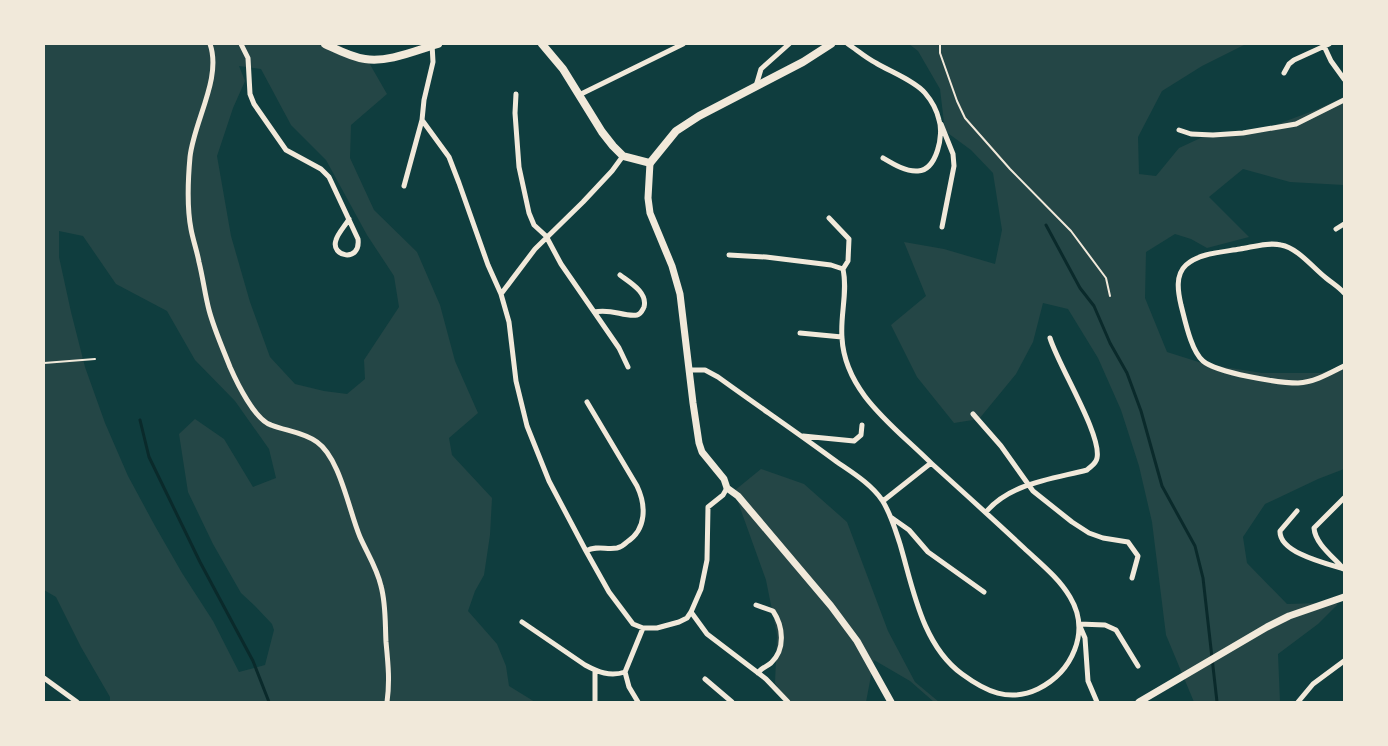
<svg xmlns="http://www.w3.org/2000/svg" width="1388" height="746" font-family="Montserrat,sans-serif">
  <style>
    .green { fill: #244646; fill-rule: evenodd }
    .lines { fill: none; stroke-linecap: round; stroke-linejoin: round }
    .stream { stroke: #0a2a2b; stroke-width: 3 }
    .path { stroke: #f1e9da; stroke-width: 2 }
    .minor { stroke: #f1e9da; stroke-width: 5 }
    .tertiary { stroke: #f1e9da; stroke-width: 7 }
    .secondary { stroke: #f1e9da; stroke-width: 8 }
  </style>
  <rect width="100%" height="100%" fill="#0f3d3e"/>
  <!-- green -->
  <path class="green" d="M 44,44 L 337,44 L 368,61 L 387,94 L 351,125 L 350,158 L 374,210 L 417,252 L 440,305 L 455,361 L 478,413 L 449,438 L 452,455 L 492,498 L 490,535 L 484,575 L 475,591 L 468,611 L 497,644 L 506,666 L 509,686 L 535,702 L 110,702 L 110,697 L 81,647 L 56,597 L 44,590 ZM 239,66 L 261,69 L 291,125 L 326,160 L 367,235 L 394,276 L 399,307 L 364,360 L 365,379 L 347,394 L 324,391 L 295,384 L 270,357 L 250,302 L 231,236 L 217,156 L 233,108 L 245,81 ZM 59,231 L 83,236 L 116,284 L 167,311 L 195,360 L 235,401 L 269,449 L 276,478 L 253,487 L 224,439 L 195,419 L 179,434 L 188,492 L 213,544 L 241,593 L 255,606 L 272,624 L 274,630 L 265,665 L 239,672 L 213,621 L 182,573 L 155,526 L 128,476 L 105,423 L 85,367 L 71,312 L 59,257 Z
    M 909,44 L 1246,44 L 1202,66 L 1162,91 L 1138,137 L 1139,174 L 1156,176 L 1179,148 L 1207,135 L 1265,129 L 1318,109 L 1344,97 L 1344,185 L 1290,182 L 1243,169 L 1209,197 L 1249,237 L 1207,248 L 1191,239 L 1175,234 L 1146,252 L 1145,298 L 1167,352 L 1205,364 L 1262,373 L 1321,373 L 1344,365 L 1344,469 L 1318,479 L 1265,504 L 1243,537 L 1247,563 L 1287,604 L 1323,603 L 1338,604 L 1318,624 L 1278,654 L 1280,702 L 1194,702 L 1166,635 L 1152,522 L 1139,466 L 1121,410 L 1098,358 L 1068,309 L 1043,303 L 1033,342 L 1016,374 L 979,419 L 954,423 L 917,377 L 891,325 L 926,296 L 904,242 L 944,249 L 995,264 L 1002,230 L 993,173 L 971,150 L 945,131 L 940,89 L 918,51 Z
    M 761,469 L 804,484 L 847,522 L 888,631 L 915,682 L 939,702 L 934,702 L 910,681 L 874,660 L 866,702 L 787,702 L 775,683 L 777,635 L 766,580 L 734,491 Z"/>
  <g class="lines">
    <!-- stream -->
    <path class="stream" d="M 1046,225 L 1080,288 L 1094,306 L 1110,343 L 1127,373 L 1141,411 L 1162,486 L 1195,546 L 1203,578 L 1217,702
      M 140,420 L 149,457 L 200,562 L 253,661 L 269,702"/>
    <!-- path -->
    <path class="path" d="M 940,44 L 940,53 L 957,101 L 965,118 L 1010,169 L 1071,231 L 1106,278 L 1110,296
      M 44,363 L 95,359"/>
    <!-- minor -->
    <path class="minor" d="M 210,44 C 222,78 194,121 190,157 C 188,179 187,208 191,229 C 193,240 197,251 199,262 C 203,278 205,295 209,310 C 214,329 223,349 230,367 C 237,383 255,420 271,425 C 286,431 303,432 317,442 C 340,458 349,511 360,537 C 367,553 377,568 381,586 C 386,604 385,623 386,642 C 388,663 390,681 387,702
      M 241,44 L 248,58 L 250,94 L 254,104 L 286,150 L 321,169 L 329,177 L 358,239 C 361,263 330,257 336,240 C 338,233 345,226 349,219
      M 432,44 L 433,62 L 424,100 L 422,120 L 449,157 L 459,183 L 488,265 L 501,294
      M 848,44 C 857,50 866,58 876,63 C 889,71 915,81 925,93 C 931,100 937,111 939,120 C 944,134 937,170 918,171 C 906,172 893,164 883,158
      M 1324,46 L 1331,61 L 1344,79
      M 1284,73 L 1289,64 L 1294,60 L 1329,44
      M 756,86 L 761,69 L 789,44
      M 516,94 L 515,113 L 519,167 L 529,213 L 534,225 L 546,236 L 561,264 L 619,348 L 628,367
      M 579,95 L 683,44
      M 941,124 L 953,154 L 954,166 L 942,227
      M 1179,130 L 1191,134 L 1213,135 L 1243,133 L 1296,124 L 1344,100
      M 623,156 L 612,171 L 583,202 L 535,249 L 501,294 L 509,322 L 516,381 L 527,426 L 549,481 L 586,551 L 609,592 L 633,624 L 643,628 L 657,628 L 679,622 L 687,618 L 691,612 L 701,589 L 707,560 L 708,507 L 723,495 L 727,488
      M 404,186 L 422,120
      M 829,218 L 849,239 L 848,261 L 843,269
      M 1336,229 L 1344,224
      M 729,255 L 766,257 L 831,265 L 843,269 C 848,292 840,315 842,338 C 845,393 895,427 931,463
      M 1344,293 C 1339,287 1332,283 1326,278 C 1313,268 1298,248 1281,245 C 1268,242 1253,247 1240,249 C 1223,252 1199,253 1186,265 C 1175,275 1178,292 1181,305 C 1185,320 1191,351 1203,361 C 1217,373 1279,383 1298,383 C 1315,382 1330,373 1344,366
      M 594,312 C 612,308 623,317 637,315 C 641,314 642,311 644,307 C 648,292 629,282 620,275
      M 800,333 L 842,337
      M 689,370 L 705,370 L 718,377 C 758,406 798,433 837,462 C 853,473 871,484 882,500 C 891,514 895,529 900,544 C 913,588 922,645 962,674 C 985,691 1009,703 1038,689 C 1072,672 1091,632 1070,597 C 1059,578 1040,563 1024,548 C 993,519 962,491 931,463 L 883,501
      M 973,414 L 1001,446 L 1033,491 L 1072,522 L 1089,533 L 1103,538 L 1128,542 L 1138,556 L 1132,578
      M 803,436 L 854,441 L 861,435 L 862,425
      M 1297,511 L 1280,531 C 1279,553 1328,564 1344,569
      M 986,512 C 1011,483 1052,479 1087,470 C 1091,466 1096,464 1097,458 C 1102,435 1058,365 1050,338
      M 892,518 L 909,530 L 928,552 L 984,592
      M 586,551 C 597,545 606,550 617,548 C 621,547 624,545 627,542 C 647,529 646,505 637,486 L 587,402
      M 1342,567 C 1332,556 1315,543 1314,528 L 1344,498
      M 756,605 L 773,611 C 783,626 786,649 771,663 C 766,667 761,668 758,673
      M 691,612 L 707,634 L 766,679 L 788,702
      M 522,622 L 585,665 C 598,672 610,677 625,672 L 643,628
      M 625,672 L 629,687 L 638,702
      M 44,678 L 77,702
      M 705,679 L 732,702
      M 595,702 L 595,671
      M 1097,702 L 1088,681 L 1085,638 L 1079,624 L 1105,625 L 1116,630 L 1138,666
      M 1298,702 L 1313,684 L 1344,661"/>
    <!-- tertiary -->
    <path class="tertiary" d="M 650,163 L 648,198 L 650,213 L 672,266 L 680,294 L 693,403 L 699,443 L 702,452 L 724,479 L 727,488 L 738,496 L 831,606 L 857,641 L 891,702
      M 1139,702 L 1267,627 L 1289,616 L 1344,597"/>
    <!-- secondary -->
    <path class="secondary" d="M 325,44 C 338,50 351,57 365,59 C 388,63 417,50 438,44
      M 542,44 L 563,69 L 602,132 L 613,146 L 623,156 L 650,163 L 676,131 L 699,116 L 803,62 L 831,44"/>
  </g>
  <!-- border -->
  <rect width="1388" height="746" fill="none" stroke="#f1e9da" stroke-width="90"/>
</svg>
